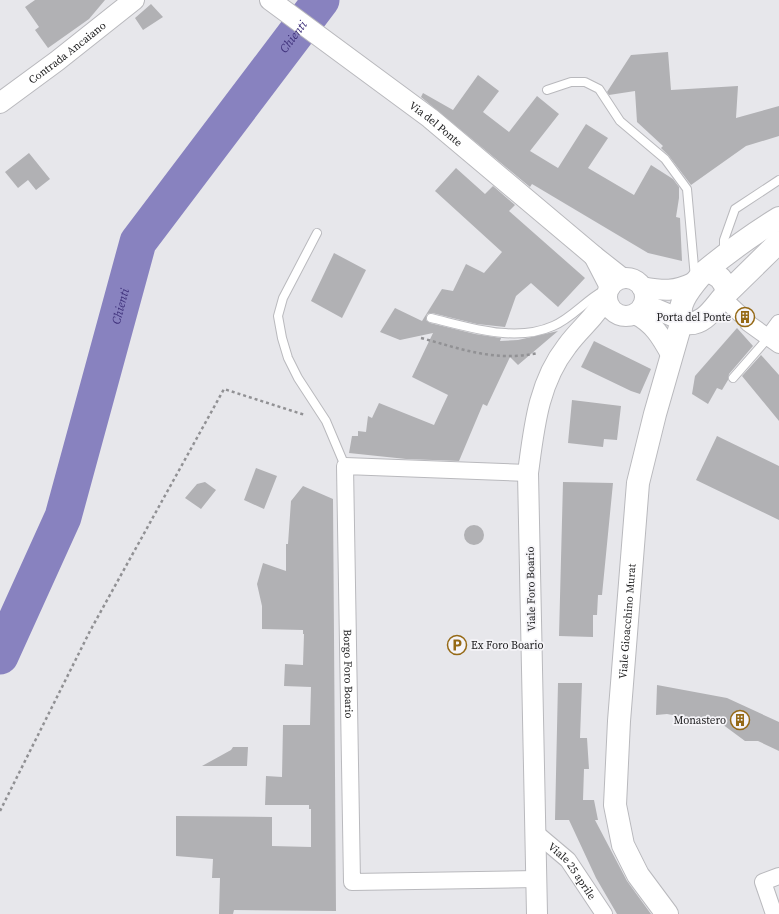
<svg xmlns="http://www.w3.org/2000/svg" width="779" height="914" font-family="'Source Serif 4',serif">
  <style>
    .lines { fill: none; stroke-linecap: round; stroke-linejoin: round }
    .river { stroke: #8882bf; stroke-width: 37 }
    .building { fill: #b1b1b4 }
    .service-casing { stroke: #b9b9bd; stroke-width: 10 }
    .minor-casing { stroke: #b9b9bd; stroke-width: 18 }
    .tertiary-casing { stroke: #b9b9bd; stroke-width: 22 }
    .secondary-casing { stroke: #b9b9bd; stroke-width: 24 }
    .path { stroke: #919194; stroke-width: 2.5; stroke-dasharray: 3 3; stroke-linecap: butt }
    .service { stroke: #fff; stroke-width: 8 }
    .minor { stroke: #fff; stroke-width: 16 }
    .tertiary { stroke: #fff; stroke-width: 20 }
    .secondary { stroke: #fff; stroke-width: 22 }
    .labels { text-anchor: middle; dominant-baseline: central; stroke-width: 3.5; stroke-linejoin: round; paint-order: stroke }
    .street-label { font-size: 11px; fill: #222223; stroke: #f5f4f8 }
    .poi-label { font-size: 11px; fill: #222223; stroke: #f5f4f8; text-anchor: end }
    .water-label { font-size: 12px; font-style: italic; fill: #3e307a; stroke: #f5f4f8 }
  </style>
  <rect width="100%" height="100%" fill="#e7e7eb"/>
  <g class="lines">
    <!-- river -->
    <path class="river" id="s1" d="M 0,656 L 63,517 L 138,242 L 321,0"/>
  </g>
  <!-- building -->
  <path class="building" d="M 35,0 L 105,0 L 89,19 L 48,48 L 35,30 L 39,27 L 25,7 Z
    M 151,4 L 163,17 L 143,30 L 135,18 Z
    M 668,52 L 671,90 L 738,86 L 736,118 L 779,106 L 779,136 L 746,146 L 691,185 L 669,156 L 661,148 L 663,146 L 637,122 L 635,91 L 609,95 L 607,92 L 631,55 Z
    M 478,75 L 499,91 L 483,112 L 509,132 L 537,96 L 559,114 L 530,151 L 558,168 L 586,124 L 608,138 L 588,168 L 634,195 L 651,165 L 673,179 L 679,187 L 679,198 L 676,217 L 680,218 L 682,261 L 648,253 L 532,184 L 530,187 L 421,97 L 423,93 L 453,110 Z
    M 29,153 L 50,179 L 36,190 L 28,180 L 18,188 L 5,172 Z
    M 456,168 L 485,194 L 493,186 L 515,205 L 509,211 L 585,278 L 558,307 L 531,283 L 516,296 L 505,327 L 477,324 L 432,313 L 427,314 L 426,320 L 430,323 L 475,334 L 501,338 L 500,341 L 518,340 L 558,331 L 518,365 L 510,357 L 487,406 L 483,404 L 459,461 L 406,459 L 349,453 L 352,436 L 358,436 L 358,431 L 366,432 L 368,416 L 372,418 L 379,403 L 434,425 L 448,395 L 412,377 L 433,333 L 400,340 L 380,332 L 395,308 L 422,321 L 442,289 L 453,291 L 466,264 L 484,273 L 502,252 L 435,191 Z
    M 334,253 L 366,270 L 342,318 L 311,301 Z
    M 737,328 L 753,346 L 729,374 L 728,380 L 722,390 L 717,388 L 708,404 L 692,394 L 695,376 Z
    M 594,341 L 651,369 L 640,394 L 631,391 L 581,367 Z
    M 761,355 L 779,375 L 779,421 L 742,376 Z
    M 572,400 L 621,406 L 617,440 L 604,439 L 603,447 L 568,443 Z
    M 717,436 L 779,466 L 779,520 L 696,480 Z
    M 256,468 L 277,476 L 264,509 L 244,500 Z
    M 205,482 L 216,490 L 201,509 L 185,498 L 197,484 Z
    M 563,482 L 613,483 L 602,595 L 598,595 L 597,615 L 593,615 L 593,637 L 559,636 Z
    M 303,486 L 333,499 L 336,911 L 234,910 L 233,914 L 219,914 L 220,878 L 212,878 L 213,859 L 176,856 L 176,816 L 272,817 L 272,846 L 311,847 L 311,809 L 309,809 L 309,805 L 265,805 L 266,776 L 282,777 L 283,725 L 310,725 L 311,687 L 284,686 L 285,664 L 303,665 L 304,634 L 303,634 L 303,630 L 262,629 L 262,606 L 257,584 L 263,563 L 286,571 L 286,544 L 288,544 L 291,501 Z
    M464 535a10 10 0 1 1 20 0a10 10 0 1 1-20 0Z
    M 558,683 L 582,683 L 580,738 L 587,738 L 589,769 L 584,769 L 583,800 L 594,800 L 598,820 L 595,820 L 627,881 L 651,914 L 617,914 L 596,878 L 569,820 L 555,820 Z
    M 657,685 L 727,698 L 779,722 L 779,751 L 758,741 L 745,741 L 722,724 L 667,714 L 656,715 Z
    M 233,747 L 248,747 L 247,766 L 202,766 L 231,750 Z"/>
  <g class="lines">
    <defs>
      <path id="service" d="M 547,90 L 571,82 L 585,82 L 599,89 L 620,121 L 665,159 L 687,189 L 695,278
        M 317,233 L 283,298 L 278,316 L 282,338 L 288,358 L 298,378 L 326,421 L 345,466
        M 724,252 L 724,240 L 735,209 L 779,180
        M 431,318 C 469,327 515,343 553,326 C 572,318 586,300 603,291
        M 733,378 L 768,338"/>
      <g id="minor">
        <path d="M 722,297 L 740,314"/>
        <path d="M 748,323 L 779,345"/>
        <path d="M 768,338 L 779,323"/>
        <path id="s2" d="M 528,473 L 345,466 L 352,882 L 536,879"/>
        <path id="s3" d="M 536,833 L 568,860 L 604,914"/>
        <path d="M 774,914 L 763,882 L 779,876"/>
      </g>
      <g id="tertiary">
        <path id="s4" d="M 270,0 L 430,118 L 594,256"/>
        <path id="s5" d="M 0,103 L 57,61 L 134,0"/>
        <circle cx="626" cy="297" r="19"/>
        <path d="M 610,287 L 594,256 L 622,278"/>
        <path d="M 642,287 C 664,291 674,292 695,282"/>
        <path d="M 643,306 L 651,307 L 682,320"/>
        <path d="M 635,314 C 654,323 662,338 672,356"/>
        <path d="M 537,914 L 528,473 C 534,428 538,383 567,346 C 580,328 597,316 607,296"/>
      </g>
      <g id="secondary">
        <path d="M 704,272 C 717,271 727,282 726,294 C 715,305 705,326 686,323 C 670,310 693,285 703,273 L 704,272 C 728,252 753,234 779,218"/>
        <path d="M 726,294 L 779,242"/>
        <path id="s6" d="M 667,914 L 638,875 L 623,845 L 615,805 L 619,721 L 638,483 L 655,414 L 682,320"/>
      </g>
    </defs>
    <!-- service casing -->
    <use href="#service" class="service-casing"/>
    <!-- minor casing -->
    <use href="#minor" class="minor-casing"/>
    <!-- tertiary casing -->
    <use href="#tertiary" class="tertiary-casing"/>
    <!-- secondary casing -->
    <use href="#secondary" class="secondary-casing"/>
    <!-- path -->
    <path class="path" d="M 421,338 C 462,349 494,362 538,353
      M 0,811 L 90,631 L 224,389 L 305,415"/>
    <!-- service -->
    <use href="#service" class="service"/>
    <!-- minor -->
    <use href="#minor" class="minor"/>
    <!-- tertiary -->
    <use href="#tertiary" class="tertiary"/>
    <!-- secondary -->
    <use href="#secondary" class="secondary"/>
  </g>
  <!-- icons -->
  <defs>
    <symbol id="building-ring" viewBox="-11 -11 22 22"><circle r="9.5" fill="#f5f4f8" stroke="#956915" stroke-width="1.5"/><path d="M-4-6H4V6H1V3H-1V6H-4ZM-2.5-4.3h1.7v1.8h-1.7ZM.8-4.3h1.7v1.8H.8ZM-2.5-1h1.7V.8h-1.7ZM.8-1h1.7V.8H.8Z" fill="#956915"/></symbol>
    <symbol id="parking-ring" viewBox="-11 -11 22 22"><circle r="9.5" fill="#f5f4f8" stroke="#956915" stroke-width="1.5"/><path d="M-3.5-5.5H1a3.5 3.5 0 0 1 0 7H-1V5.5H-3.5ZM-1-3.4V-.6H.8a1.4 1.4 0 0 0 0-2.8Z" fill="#956915"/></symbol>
  </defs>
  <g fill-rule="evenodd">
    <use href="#building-ring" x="734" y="306" width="22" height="22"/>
    <use href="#parking-ring" x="446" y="634" width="22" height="22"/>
    <use href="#building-ring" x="729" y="709" width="22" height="22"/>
  </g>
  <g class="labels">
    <!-- street labels -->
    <g class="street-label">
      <text stroke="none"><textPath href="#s5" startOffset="84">Contrada Ancaiano</textPath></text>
      <text stroke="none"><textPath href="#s4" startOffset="207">Via del Ponte</textPath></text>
      <text transform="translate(531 589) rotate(-91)">Viale Foro Boario</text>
      <text stroke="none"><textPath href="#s6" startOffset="307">Viale Gioacchino Murat</textPath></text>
      <text stroke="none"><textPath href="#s2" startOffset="391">Borgo Foro Boario</textPath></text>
      <text stroke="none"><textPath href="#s3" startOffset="53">Viale 25 aprile</textPath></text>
    </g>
    <!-- poi labels -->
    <g class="poi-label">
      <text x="731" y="317">Porta del Ponte</text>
      <text x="471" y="645" text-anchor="start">Ex Foro Boario</text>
      <text x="726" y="720">Monastero</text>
    </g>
    <!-- water labels -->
    <g class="water-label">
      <text stroke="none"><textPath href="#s1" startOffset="695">Chienti</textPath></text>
      <text stroke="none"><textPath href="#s1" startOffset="371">Chienti</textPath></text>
    </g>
  </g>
</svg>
